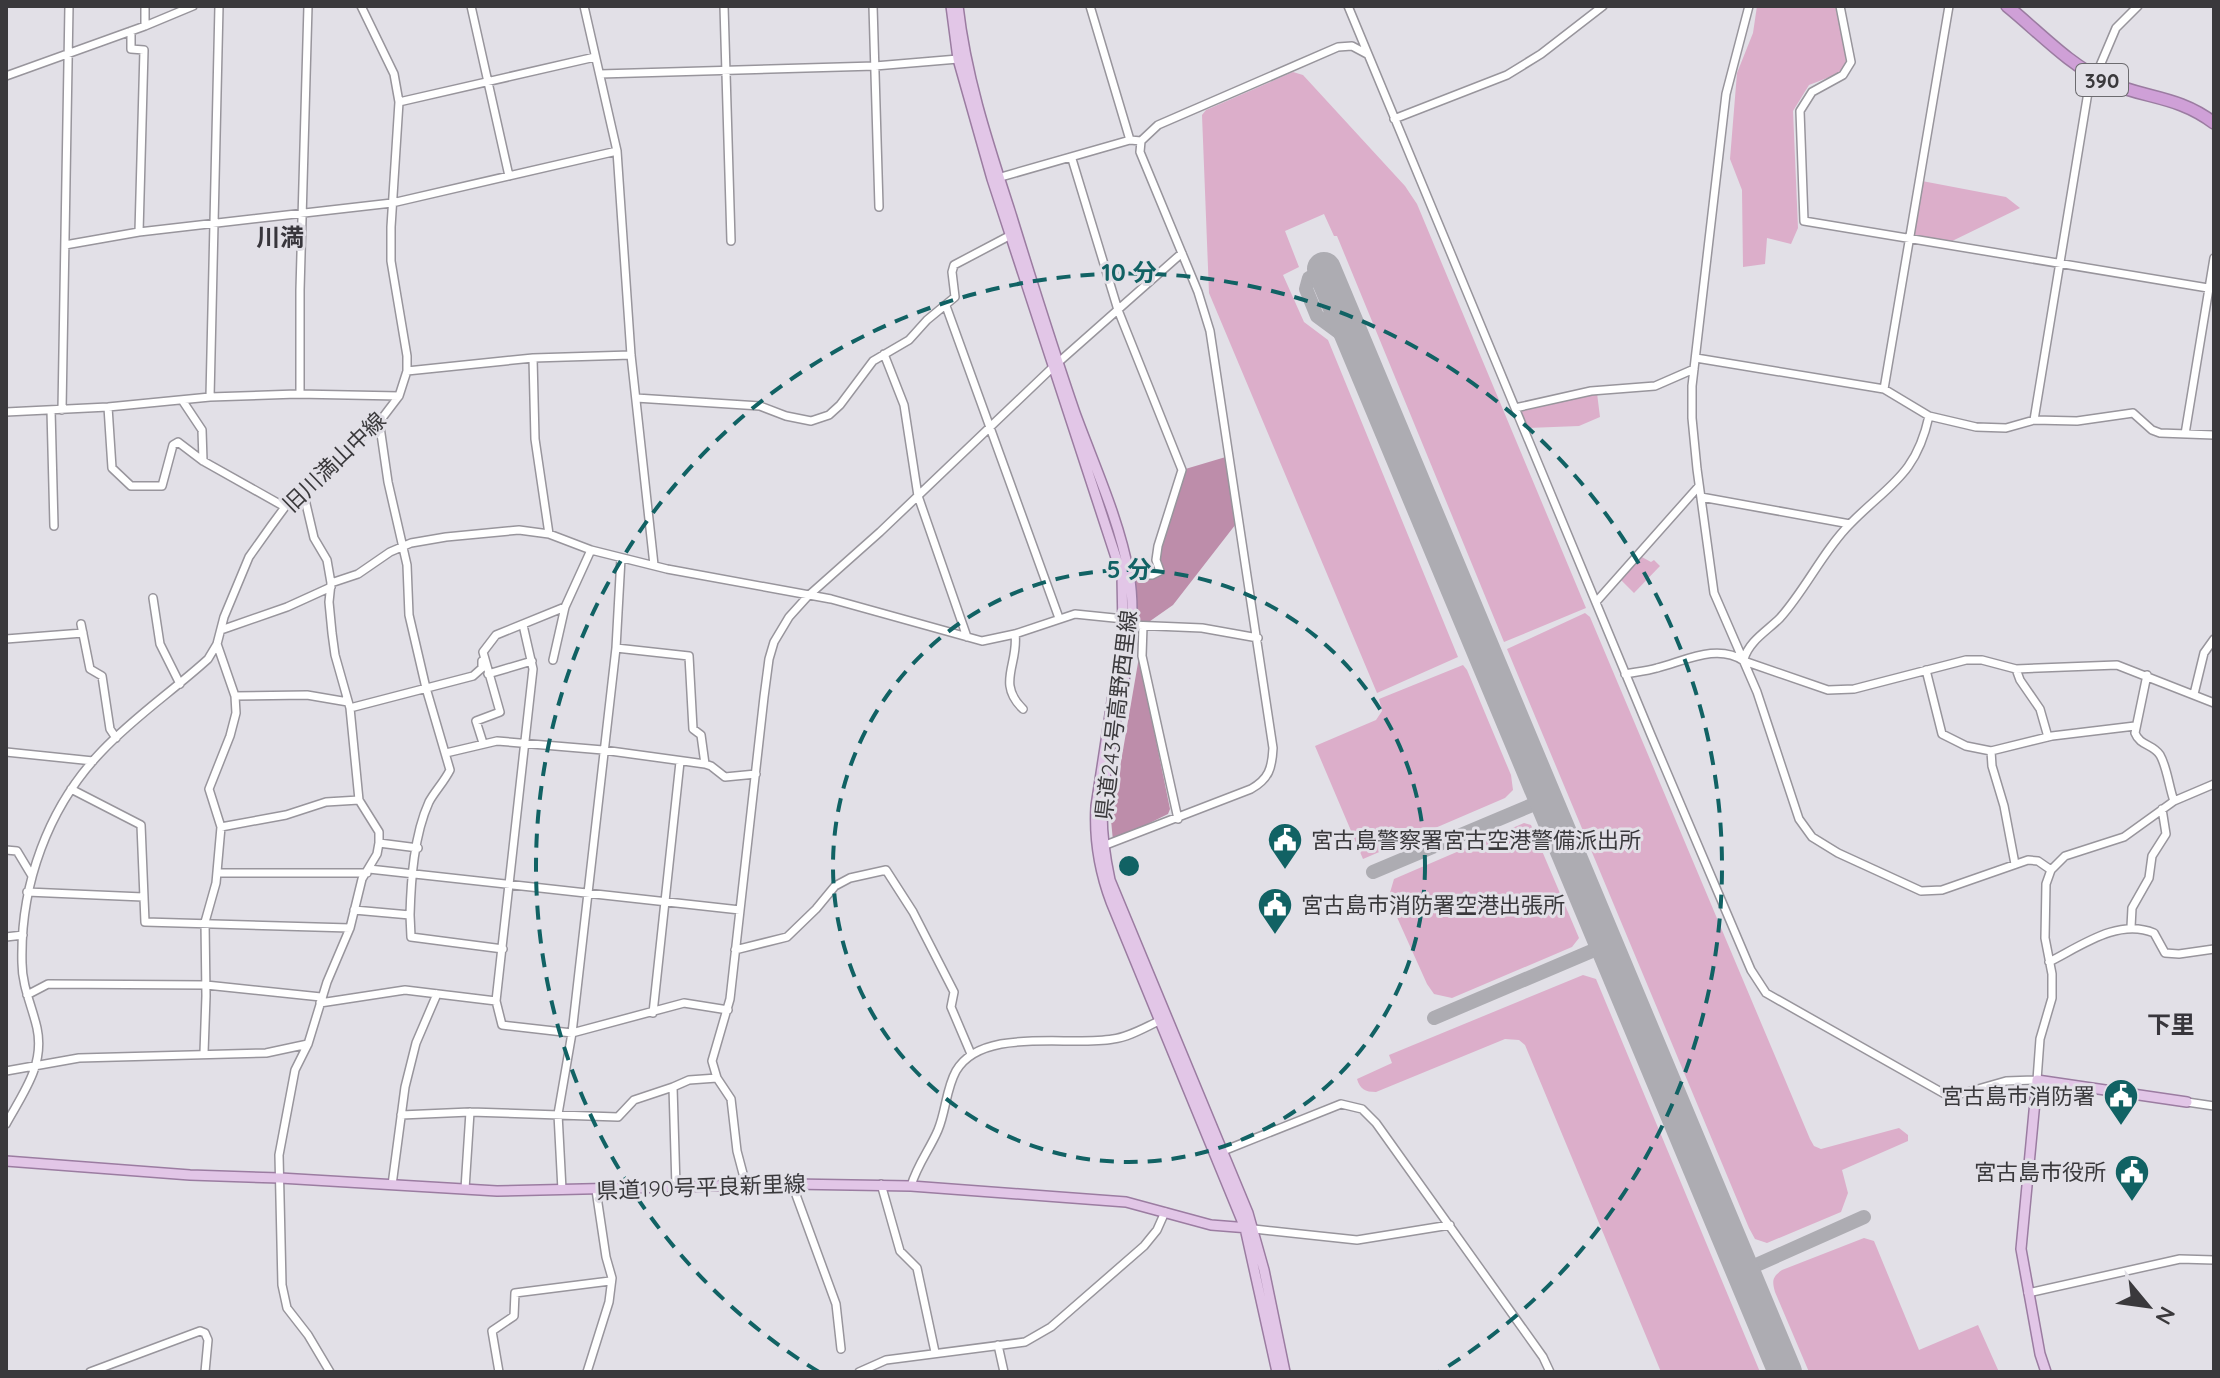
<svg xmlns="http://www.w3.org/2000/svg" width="2220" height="1378" font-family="Quicksand,'Noto Sans JP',sans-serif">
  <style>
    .green { fill: #dcaeca }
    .forest { fill: #bd8daa }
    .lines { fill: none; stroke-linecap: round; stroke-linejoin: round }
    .taxiway { stroke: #adacb2; stroke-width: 14 }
    .runway { stroke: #adacb2; stroke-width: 34 }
    .minor-casing { stroke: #98959c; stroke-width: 10 }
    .major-casing { stroke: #9b7ca1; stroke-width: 12 }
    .highway-casing { stroke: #9b7ca1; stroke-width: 14 }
    .minor { stroke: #fff; stroke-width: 7 }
    .major { stroke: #e2c6e7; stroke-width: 9 }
    .highway { stroke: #cfa0d7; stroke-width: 11 }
    .ring { fill: none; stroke: #116264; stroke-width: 4; stroke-dasharray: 14 10 }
    .labels { text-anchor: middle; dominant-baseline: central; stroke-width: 6; stroke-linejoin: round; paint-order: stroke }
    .shield { fill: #e2e0e7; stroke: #6c6b6f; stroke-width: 2 }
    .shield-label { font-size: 20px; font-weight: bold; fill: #3a393c }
    .street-label { font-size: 22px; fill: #3a393c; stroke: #e2e0e7 }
    .poi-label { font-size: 22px; fill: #3a393c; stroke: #e2e0e7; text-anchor: start }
    .neighbourhood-label { font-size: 24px; font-weight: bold; fill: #38363c; stroke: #e2e0e7 }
    .centre { fill: #116264; stroke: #e2e0e7; stroke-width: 4 }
    .ring-label { font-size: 24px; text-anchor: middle; font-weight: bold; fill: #116264; stroke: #e2e0e7; stroke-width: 6; stroke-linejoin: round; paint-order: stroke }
  </style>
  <rect width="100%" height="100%" fill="#e2e0e7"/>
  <!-- green -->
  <path class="green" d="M 1757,6 L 1835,6 L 1845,50 L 1846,62 L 1840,73 L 1809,85 L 1793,111 L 1798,228 L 1791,244 L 1767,238 L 1765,264 L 1743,267 L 1742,190 L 1730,159 L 1737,73 L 1753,33 Z
    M 1293,72 L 1303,75 L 1405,186 L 1417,204 L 1586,608 L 1504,642 L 1337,236 L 1334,236 L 1324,214 L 1285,231 L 1299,267 L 1283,275 L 1304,322 L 1328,340 L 1458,657 L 1377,693 L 1209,293 L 1202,115 L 1206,110 Z
    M 1922,181 L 2006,197 L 2020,208 L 1946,244 L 1912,238 Z
    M 1597,393 L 1600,417 L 1579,426 L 1528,428 L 1520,410 L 1561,399 Z
    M 1640,556 L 1651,562 L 1654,560 L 1660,566 L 1634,593 L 1619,578 Z
    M 1585,613 L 1590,617 L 1810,1139 L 1814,1146 L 1821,1149 L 1899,1128 L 1908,1135 L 1908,1141 L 1842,1170 L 1848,1193 L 1841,1212 L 1767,1243 L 1755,1239 L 1749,1228 L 1507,649 Z
    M 1463,665 L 1467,670 L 1511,775 L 1513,790 L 1505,798 L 1363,859 L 1315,746 L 1376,720 L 1382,711 L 1379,699 Z
    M 1524,823 L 1531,825 L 1579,938 L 1572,947 L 1452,998 L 1434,994 L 1427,984 L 1391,904 L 1389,896 L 1394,879 Z
    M 1583,975 L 1596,979 L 1760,1372 L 1661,1372 L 1525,1045 L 1519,1040 L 1505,1039 L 1376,1092 C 1365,1092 1360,1089 1357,1079 L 1392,1063 L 1389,1055 Z
    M 1864,1238 L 1874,1241 L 1919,1350 L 1978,1325 L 1999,1372 L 1809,1372 L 1775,1292 C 1772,1281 1772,1277 1782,1270 Z"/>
  <!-- forest -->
  <path class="forest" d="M 1229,456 L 1239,520 L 1173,605 L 1143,626 L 1131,625 L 1129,575 L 1160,571 L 1156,560 L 1182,470 Z
    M 1139,657 L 1170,809 L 1168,814 L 1113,841 L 1111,820 Z"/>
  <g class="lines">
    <!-- taxiway -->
    <path class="taxiway" d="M 1329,281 L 1319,274 L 1309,278 L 1306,289 L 1317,316 L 1355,344
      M 1373,872 L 1544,800
      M 1434,1018 L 1606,945
      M 1743,1271 L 1864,1217"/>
    <!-- runway -->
    <path class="runway" d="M 1324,269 L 1785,1372"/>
    <defs>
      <path id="minor" d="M 471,6 L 509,176
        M 584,6 L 617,151 L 631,355 L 654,565
        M 724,6 L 731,241
        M 873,6 L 879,207
        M 1090,6 L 1130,140
        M 1348,6 L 1651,735 L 1751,970 L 1766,993 L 1950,1097 L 2006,1081 L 2037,1080 L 2040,1039 L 2052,998 L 2052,974 L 2045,938 L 2046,884 L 2051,870 L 2065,856 L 2124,837 L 2174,801 L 2214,784
        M 1749,6 L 1726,94 L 1692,386 L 1692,418 L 1697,469 L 1714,593 L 1757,692 L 1799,819 L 1812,837 L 1838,853 L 1921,891 L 1942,890 L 2028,860 L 2038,861 L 2051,870
        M 1840,6 L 1851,62 L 1843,75 L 1812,92 L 1800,111 L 1804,221 L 2214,289
        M 145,26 L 145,6
        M 131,31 L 131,49 L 144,50 L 139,232
        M 600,74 L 875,66 L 958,59
        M 6,76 L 145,26 L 193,6
        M 399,102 L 595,57
        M 1394,119 L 1507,75 L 1541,54 L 1603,6
        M 1072,159 L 1118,310 L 1182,470 L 1158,546 L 1156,560 L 1160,571 L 1152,575 L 1129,575
        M 994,179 L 1130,140 L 1141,141
        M 65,245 L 139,232 L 392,203 L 617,151
        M 946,306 L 1059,618
        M 884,354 L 904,405 L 918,496 L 967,637
        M 533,358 L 535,439 L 549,534
        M 1696,358 L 1884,389 L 1929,416 L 1976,427 L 2006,428 L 2034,420 L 2077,421 L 2133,413 L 2152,430 L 2160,433 L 2214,435
        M 407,371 L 533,358 L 631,355
        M 1884,389 L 1949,6
        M 300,394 L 300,290 L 308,6
        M 210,397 L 219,6
        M 636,398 L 760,406 L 786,416 L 811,421 L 829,415 L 840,405 L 873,361 L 909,340 L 927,320 L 955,297 L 952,272 L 954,265 L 1009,236
        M 182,400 L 202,430 L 203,461
        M 108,407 L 112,468 L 131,486 L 162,486 L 173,445 L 178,442 L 203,461 L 285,507
        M 1515,408 L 1591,391 L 1655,386 L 1694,369
        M 51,410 L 54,526
        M 62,410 L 69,6
        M 6,412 L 108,407 L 210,397 L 297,394 L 399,396
        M 2034,420 L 2091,74 L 2099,68 L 2116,28 L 2138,6
        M 2185,434 L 2214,258
        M 303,491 L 314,538 L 327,560 L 331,583 L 329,602 L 332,633 L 335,655 L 350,708 L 359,800 L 379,832 L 379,843 L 377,854 L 362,879 L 350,928 L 327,982 L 308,1044 L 295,1070 L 279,1155 L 282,1285 L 287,1308 L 308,1335 L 330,1372
        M 1701,497 L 1850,524
        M 331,583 L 358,574 L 390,552 L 411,543 L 446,537 L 519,530 L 549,534 L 591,550 L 667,569 L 831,599 L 982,641 L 1015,634 L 1075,614 L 1124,619 L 1131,625 L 1202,628 L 1258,638
        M 153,598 L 160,644 L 180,684
        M 1596,602 L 1699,486
        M 81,624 L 90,669 L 102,676 L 110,729 L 116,738
        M 523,625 L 533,669 L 496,1001 L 502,1025 L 572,1033 L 684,1003 L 728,1010
        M 1143,626 L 1142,656 L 1178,819
        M 221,630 L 287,607 L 331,587
        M 1015,634 C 1019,664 996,683 1023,709
        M 6,639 L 83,633
        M 616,648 L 689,656 L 693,729 L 701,735 L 705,764
        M 1744,659 C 1749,641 1767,631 1780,618 C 1806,589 1823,551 1850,524 C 1888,485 1916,476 1929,416
        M 553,660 L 565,607 L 591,550
        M 2016,669 L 2020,680 L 2040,709 L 2048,737
        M 1926,670 L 1942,734 L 1966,746 L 1991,751 L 2052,736 L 2135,726
        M 488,674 L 532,661
        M 1625,674 C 1636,672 1647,671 1657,668 C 1685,661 1717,643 1744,661 L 1828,690 L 1854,689 L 1966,660 L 1982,660 L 2016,669 L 2117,665 L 2214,703
        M 2147,675 L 2135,733 C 2140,746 2153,744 2160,755 C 2167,767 2169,787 2174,801
        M 2194,694 L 2204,653 L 2214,639
        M 235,696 L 307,695 L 348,702
        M 350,708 L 473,676 L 482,668 L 482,661
        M 483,743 L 476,721 L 500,712 L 483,652 L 496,635 L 565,607
        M 1991,751 L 1992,766 L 2004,806 L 2015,864
        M 6,752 L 93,761
        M 446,753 L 497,741 L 603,750 L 705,764 L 711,766 L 725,777 L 756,774
        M 71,789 L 141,825 L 145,922 L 350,928
        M 221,827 L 286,815 L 326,802 L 359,800
        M 379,843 L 418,848
        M 1103,846 L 1251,789 C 1269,779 1272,768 1273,748 L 1210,331 L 1198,292 L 1140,152 L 1141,141 L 1158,125 L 1338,47 L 1352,46 L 1367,54
        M 6,850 L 17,851 L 32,876
        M 369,869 L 740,910
        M 217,873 L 367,873
        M 27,892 L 143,897
        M 354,910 L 410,915 C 411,879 414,835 429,802 C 435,791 444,782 450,770 L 426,688 L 409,615 L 407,565 L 388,482 L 379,420
        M 410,915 L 411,937 L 503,949
        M 2131,927 L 2132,908 L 2149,878 L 2152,856 L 2166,834 L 2162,809
        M 6,937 L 23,935
        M 735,950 L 787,937 L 816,909 L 835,886 L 850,878 L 886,870 L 913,912 L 954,992 L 951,1007 L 971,1054
        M 2049,962 C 2081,946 2118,918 2154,933 L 2165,953 L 2179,954 L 2214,949
        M 27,995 L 48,984 L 206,985 L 321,997
        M 320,1003 L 405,990 L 496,1001
        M 653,1013 L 680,762
        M 204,1053 L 206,996 L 205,922 L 216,883 L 221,827 L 209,789 L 230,736 L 236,713 L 235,696 L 217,644
        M 6,1071 L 79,1058 L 266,1053 L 308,1044
        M 2187,1102 L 2214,1106
        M 401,1115 L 470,1112 L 618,1117 L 634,1100 L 673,1087
        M 6,1124 C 23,1093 45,1065 37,1028 C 32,1006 22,986 22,963 C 20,885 48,807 102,751 C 134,717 174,690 208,659 L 217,644 L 224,617 L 249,557 L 271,526 L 285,507 L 383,417 L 399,396 L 407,371 L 407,356 L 391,261 L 391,227 L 399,102 L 394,74 L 361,6
        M 1223,1151 L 1341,1104 L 1362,1109 L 1376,1123 L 1543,1357 L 1550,1372
        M 792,1184 L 836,1304 L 841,1349
        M 881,1184 L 900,1251 L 917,1268 L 935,1352
        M 392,1185 L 405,1087 L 416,1043 L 437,994
        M 746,1185 L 737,1151 L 731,1099 L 717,1078 L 712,1061 L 730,999 L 764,697 L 769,659 L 774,642 L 789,617 L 808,596 L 880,532 L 1052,368 L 1182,253
        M 911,1186 C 917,1165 930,1149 938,1130 C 946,1111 946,1089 956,1071 C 982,1026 1069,1047 1113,1039 C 1129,1037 1144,1028 1159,1021
        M 676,1187 L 673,1087 L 689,1080 L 717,1078
        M 465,1189 L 470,1112
        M 562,1190 L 558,1114 L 572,1033 L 616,648 L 621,558
        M 1254,1229 L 1357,1240 L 1450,1225
        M 2028,1293 L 2180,1259 L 2214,1260
        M 998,1345 L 1004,1372
        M 90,1372 L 200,1331 L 205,1333 L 208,1340 L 205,1372
        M 499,1372 L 492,1331 L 514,1316 L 515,1293 L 610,1281
        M 587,1372 L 609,1302 L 612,1278 L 606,1257 L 596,1190
        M 859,1372 L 886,1360 L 1025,1342 L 1051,1327 L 1144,1246 L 1157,1230 L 1165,1212"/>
      <path id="major" d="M 951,6 L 958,59 L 992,179 L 1122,576 L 1123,630 L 1096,806 C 1094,840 1099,870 1111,902 L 1245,1228 L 1277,1372
        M 958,6 C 966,77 988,143 1010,211 C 1031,279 1052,346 1075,413 C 1094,465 1119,519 1129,574 C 1142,648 1109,723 1103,796 C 1100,825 1104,852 1110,880 L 1248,1213 L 1264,1270 L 1285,1372
        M 6,1161 L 190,1175 L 280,1178 L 497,1191 L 792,1184 L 911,1186 L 1126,1202 L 1211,1225 L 1249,1228
        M 2046,1372 L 2040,1354 L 2021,1249 L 2037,1080 L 2187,1102"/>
      <path id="highway" d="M 2007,6 C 2038,31 2069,65 2105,81 C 2145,99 2177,95 2214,123"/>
    </defs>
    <!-- minor casing -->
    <use href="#minor" class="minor-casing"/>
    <!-- major casing -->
    <use href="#major" class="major-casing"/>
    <!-- highway casing -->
    <use href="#highway" class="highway-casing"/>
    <!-- minor -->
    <use href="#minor" class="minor"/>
    <!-- major -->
    <use href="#major" class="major"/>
    <!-- highway -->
    <use href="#highway" class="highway"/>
  </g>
  <!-- distance rings -->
  <g class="ring">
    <circle cx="1129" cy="866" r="296"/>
    <path d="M819 1372A593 593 0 1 1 1439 1372"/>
  </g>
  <!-- icons -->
  <defs>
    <symbol id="civic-pin" viewBox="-11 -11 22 30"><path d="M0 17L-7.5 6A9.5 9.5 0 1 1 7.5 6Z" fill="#116264" stroke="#e2e0e7"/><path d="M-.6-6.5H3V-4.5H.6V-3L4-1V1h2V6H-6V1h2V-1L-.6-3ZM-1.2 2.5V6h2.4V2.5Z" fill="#fff"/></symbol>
  </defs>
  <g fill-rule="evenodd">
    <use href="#civic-pin" x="1265" y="820" width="40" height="54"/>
    <use href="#civic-pin" x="1255" y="885" width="40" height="54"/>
    <use href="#civic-pin" x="2101" y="1076" width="40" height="54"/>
    <use href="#civic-pin" x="2112" y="1152" width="40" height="54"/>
  </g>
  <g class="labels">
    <!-- shield labels -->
    <rect class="shield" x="2076" y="64" width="52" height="32" rx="6"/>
    <g class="shield-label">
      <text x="2102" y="80">390</text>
    </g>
    <!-- street labels -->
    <g class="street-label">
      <text transform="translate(334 462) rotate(-44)">旧川満山中線</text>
      <text transform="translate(1116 715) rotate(-83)">県道243号高野西里線</text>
      <text transform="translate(701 1187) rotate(-2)">県道190号平良新里線</text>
    </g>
    <!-- poi labels -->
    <g class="poi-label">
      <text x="1311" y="840">宮古島警察署宮古空港警備派出所</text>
      <text x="1301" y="905">宮古島市消防署空港出張所</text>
      <text x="2095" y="1096" text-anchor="end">宮古島市消防署</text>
      <text x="2106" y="1172" text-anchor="end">宮古島市役所</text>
    </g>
    <!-- neighbourhood labels -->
    <g class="neighbourhood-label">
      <text x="280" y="237">川満</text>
      <text x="2171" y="1024">下里</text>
    </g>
  </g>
  <circle cx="1129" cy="866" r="12" class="centre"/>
  <g class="ring-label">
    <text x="1129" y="281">10 分</text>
    <text x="1129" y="578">5 分</text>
  </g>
  <!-- border -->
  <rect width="2220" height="1378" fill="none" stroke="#3a393c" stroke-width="16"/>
  <!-- north arrow -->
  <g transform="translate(2148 1306) rotate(119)" stroke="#e2e0e7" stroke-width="6" paint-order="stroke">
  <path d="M0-6L14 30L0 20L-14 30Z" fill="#3a393c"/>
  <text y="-12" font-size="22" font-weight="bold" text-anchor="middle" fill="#3a393c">N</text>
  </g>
</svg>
